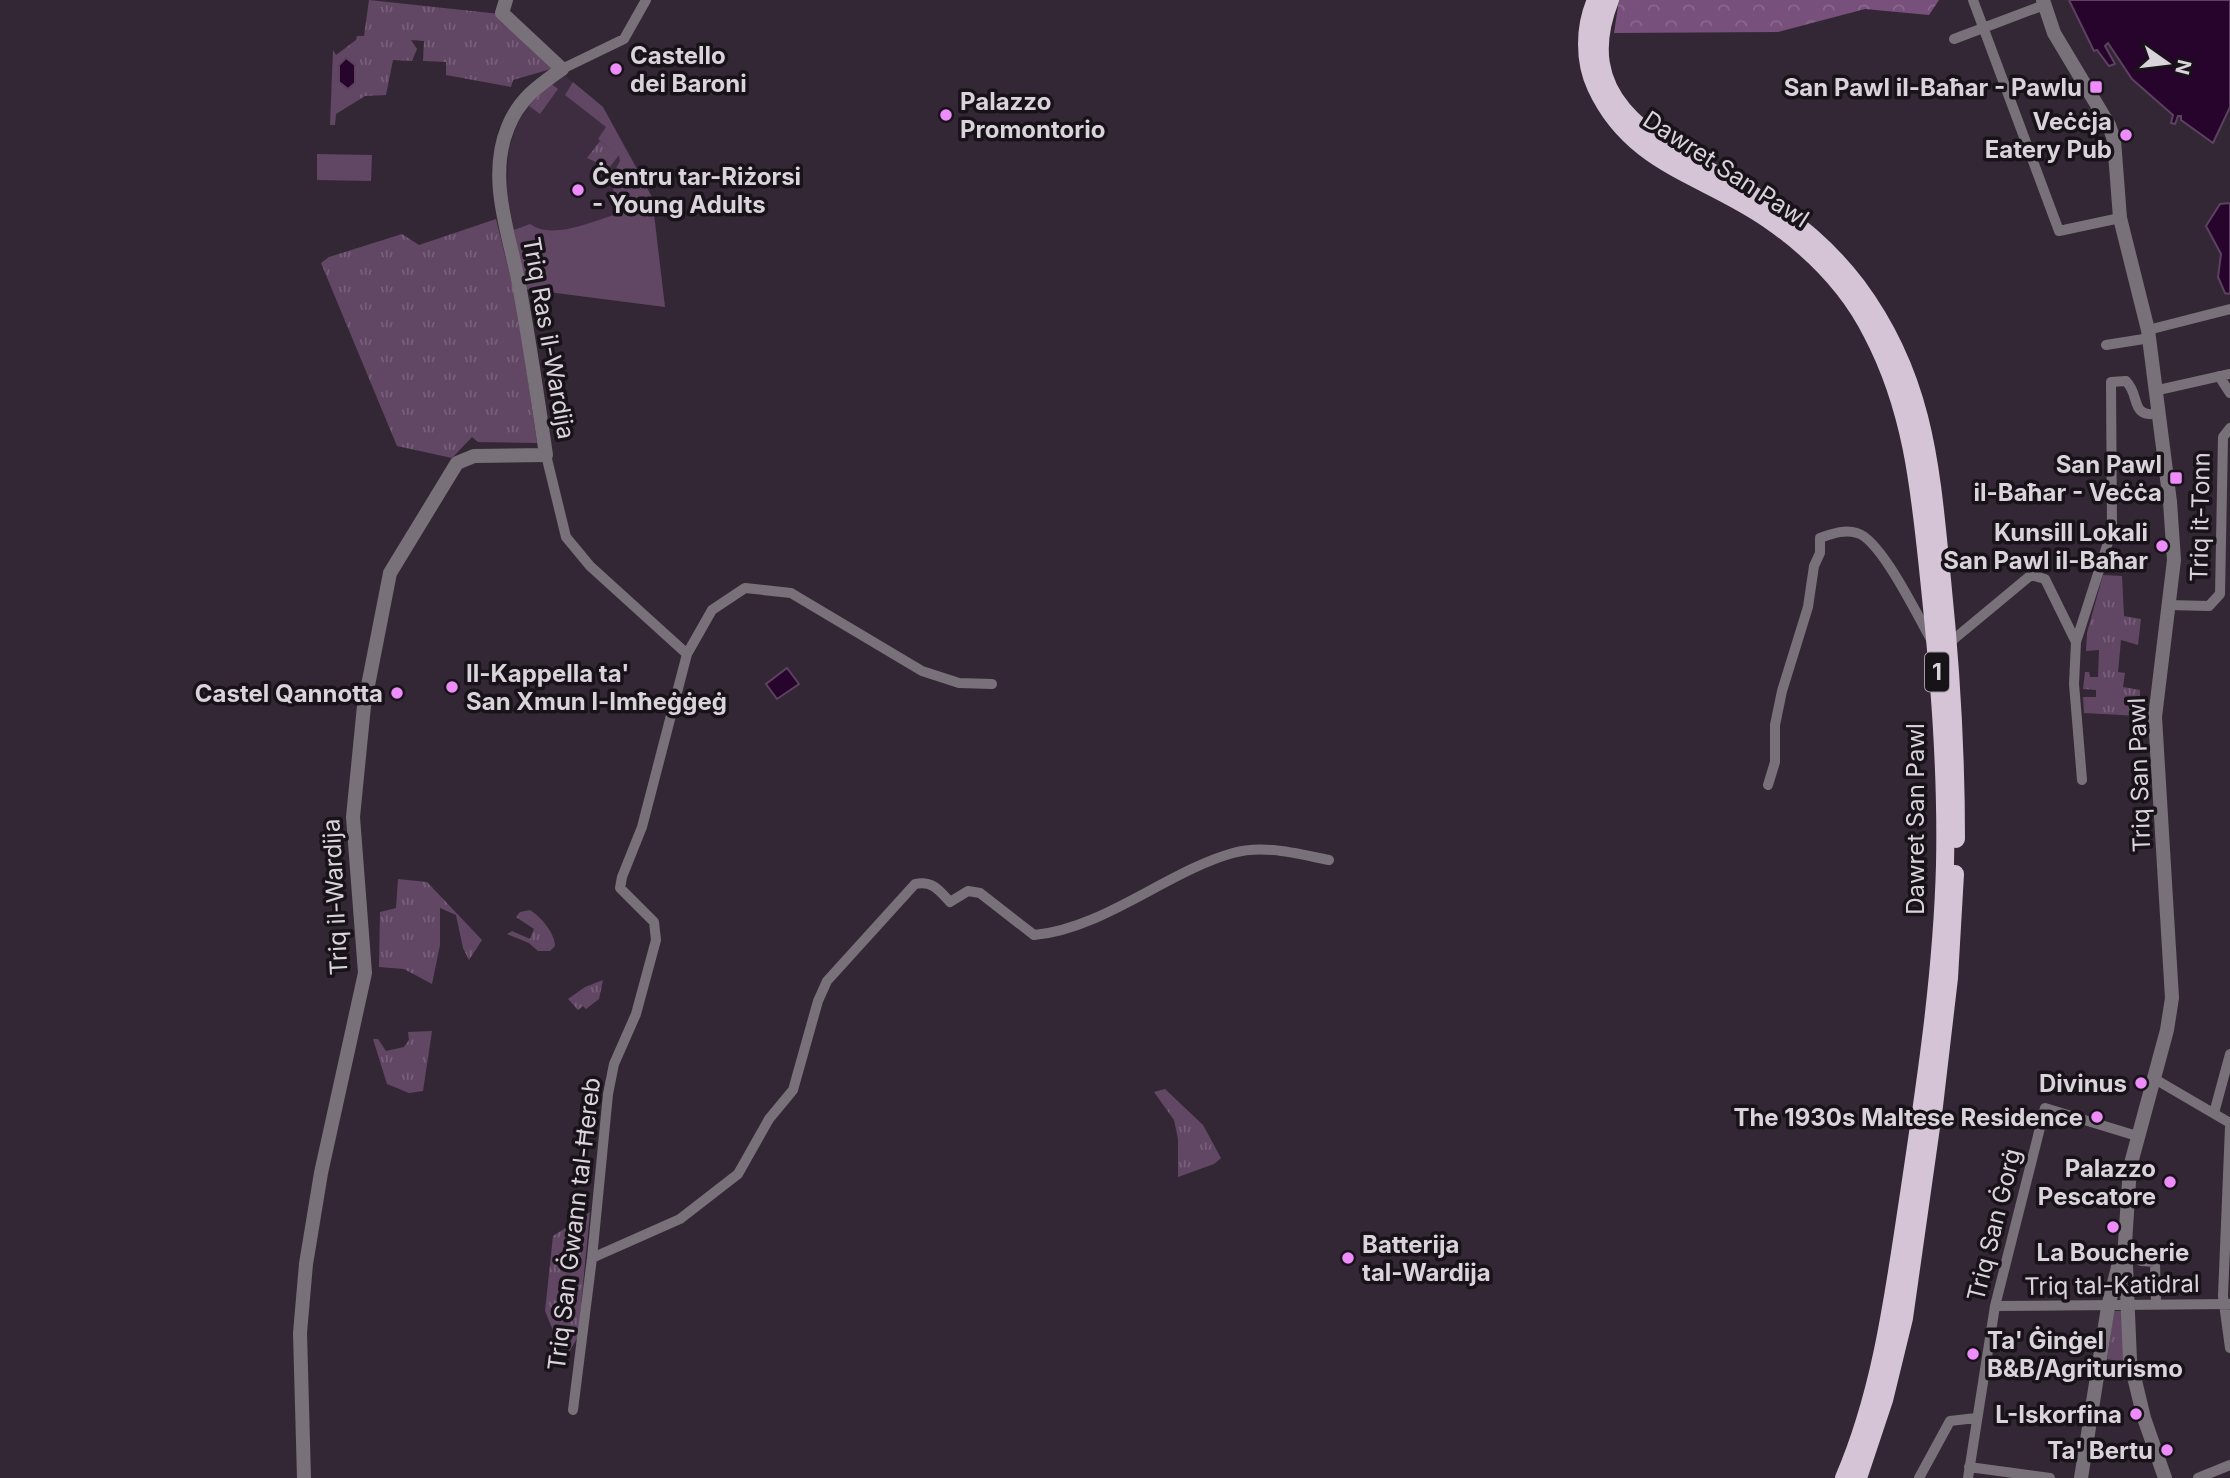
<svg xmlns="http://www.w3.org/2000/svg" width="2230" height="1478" font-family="Inter,sans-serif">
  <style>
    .built { fill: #3e2d41 }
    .grass { fill: url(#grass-tufts) }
    .forest { fill: url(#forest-crowns) }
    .garden { fill: #614764 }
    .water { fill: #26042b; stroke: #5c4260; stroke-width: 2 }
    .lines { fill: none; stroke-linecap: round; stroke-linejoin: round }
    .minor { stroke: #787179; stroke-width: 10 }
    .tertiary { stroke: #787179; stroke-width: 14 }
    .trunk { stroke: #d4c4d6; stroke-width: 18 }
    .poi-dot { fill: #ed8cfa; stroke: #181219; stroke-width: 2.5 }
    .labels { text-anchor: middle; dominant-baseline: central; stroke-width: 7; stroke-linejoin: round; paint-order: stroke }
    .shield { fill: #181219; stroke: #a099a2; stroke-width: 2 }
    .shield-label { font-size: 23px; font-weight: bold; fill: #dbd3dc }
    .poi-label { font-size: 24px; font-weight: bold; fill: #dbd3dc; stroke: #181219; text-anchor: end }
    .street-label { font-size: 24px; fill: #dbd3dc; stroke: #181219 }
  </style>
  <defs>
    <pattern id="grass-tufts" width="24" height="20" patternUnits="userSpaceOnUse" patternTransform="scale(1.75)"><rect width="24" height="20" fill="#614764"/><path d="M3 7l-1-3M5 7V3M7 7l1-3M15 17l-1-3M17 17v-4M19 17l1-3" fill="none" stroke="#77617a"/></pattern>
    <pattern id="forest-crowns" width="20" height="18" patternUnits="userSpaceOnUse" patternTransform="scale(1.75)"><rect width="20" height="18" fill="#77507c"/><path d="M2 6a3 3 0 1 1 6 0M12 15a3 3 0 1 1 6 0" fill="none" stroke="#8a688e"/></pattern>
  </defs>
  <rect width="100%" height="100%" fill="#342735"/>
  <!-- built -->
  <path class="built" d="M 564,75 L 603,107 L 649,188 L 665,307 L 525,289 L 507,192 L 509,150 L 517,124 L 534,98 Z"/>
  <!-- grass -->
  <path class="grass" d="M 369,0 L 500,14 L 551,63 L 551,69 L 513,80 L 511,87 L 446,75 L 446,62 L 423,61 L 424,41 L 411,40 L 417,49 L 412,61 L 393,60 L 386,95 L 365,96 L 336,114 L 335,125 L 330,125 L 333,50 L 336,55 L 356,40 L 357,36 L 364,36 Z
    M 550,83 L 558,89 L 540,114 L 529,106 Z
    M 600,141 L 619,155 L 609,168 L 587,158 Z
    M 496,219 L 517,304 L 537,443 L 478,442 L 472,437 L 452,458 L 397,446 L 321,263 L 329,257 L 402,234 L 419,245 Z
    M 2103,575 L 2122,576 L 2124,616 L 2141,619 L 2138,645 L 2121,640 L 2118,672 L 2125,673 L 2123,687 L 2140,690 L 2140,716 L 2084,713 L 2083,697 L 2096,697 L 2096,690 L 2083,689 L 2085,672 L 2089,672 L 2090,677 L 2098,677 L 2099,650 L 2086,651 L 2087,633 Z
    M 398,879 L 427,882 L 482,940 L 469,960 L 463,948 L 456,915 L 440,908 L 440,945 L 432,984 L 404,969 L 379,967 L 380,912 L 396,908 Z
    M 530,910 C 541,917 555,933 555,946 L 550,951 L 538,951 L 529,943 L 507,934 L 512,931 L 530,939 L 534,929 L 516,917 L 520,912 Z
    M 603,980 L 599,999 L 586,1009 L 583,1006 L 578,1010 L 568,999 L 585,987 Z
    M 432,1031 L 423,1091 L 409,1093 L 387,1084 L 373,1039 L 378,1039 L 386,1051 L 404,1047 L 409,1040 L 408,1032 Z
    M 1165,1089 L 1203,1125 L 1221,1158 L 1214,1164 L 1178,1177 L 1178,1139 L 1174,1120 L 1154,1092 Z
    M 590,1212 L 578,1337 L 565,1359 L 545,1311 L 553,1236 Z
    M 2114,1311 L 2123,1311 L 2124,1362 L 2107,1359 Z"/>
  <!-- forest -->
  <path class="forest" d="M 1619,0 L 1939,0 L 1929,15 L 1865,9 L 1778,32 L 1614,33 Z"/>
  <!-- garden -->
  <path class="garden" d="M 573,82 L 603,107 L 652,197 L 665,307 L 525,289 L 514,230 L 530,224 C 552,240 591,222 614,215 L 613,174 L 620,161 L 619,156 L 598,139 L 606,127 L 565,95 Z
    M 317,154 L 372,155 L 371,181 L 317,180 Z"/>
  <!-- water -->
  <path class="water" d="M 2069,0 L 2230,0 L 2230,107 L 2213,143 L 2181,120 L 2181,116 L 2178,116 L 2175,124 L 2171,123 L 2173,115 L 2132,79 L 2108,43 L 2105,46 L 2115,64 L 2109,66 L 2097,50 L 2094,51 Z
    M 346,58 L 355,65 L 355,83 L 348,89 L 339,82 L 339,65 Z
    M 2230,203 L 2230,294 L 2225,293 L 2218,277 L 2221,254 L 2206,226 L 2220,204 Z
    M 787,668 L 799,684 L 777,699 L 766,684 Z"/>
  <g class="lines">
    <!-- minor -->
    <path class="minor" d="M 1973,0 L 2059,231 L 2120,218
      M 1954,39 L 2044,5
      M 562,69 L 624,39 L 646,0
      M 2148,330 L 2230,309
      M 2106,345 L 2150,338
      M 2219,376 L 2230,393
      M 2154,391 L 2230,374
      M 546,455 L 566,537 L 590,566 L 687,654
      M 2168,605 L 2209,606 L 2220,594 L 2223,437 L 2230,428
      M 1948,644 L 2031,575 L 2045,579 L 2076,642
      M 2082,780 L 2074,684 L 2076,642 L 2112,530 L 2111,382 L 2126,381 C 2141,396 2129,417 2158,414
      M 1768,785 L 1775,762 L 1775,725 L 1782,691 L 1808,607 L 1814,566 L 1820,553 L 1820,538 C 1832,534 1844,529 1857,533 C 1881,539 1919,619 1933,643
      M 2153,1078 L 2230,1123
      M 2214,1113 L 2230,1054
      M 2230,1127 L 2223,1296 L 2230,1348
      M 592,1258 L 680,1219 L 738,1174 L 769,1119 L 793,1090 L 818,1001 L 827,981 L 915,884 C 932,880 939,890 950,902 L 968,891 L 980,893 L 1034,935 C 1103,929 1168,871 1233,853 C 1264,844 1298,854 1329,860
      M 2141,1261 L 2155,1262 L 2156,1303
      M 1995,1306 L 2230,1304
      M 573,1410 L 592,1258 L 608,1094 L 614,1064 L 636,1014 L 656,940 L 654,922 L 620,888 L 622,877 L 642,827 L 687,654 L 712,610 L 745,588 L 791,593 L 922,671 L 959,683 L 992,684
      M 1969,1467 L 2050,1478
      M 1919,1478 L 1950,1421 L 1976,1418
      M 1968,1478 L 1995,1306 L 2045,1108 L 2137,1136
      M 2198,1478 L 2230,1465"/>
    <!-- tertiary -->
    <path class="tertiary" d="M 2043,0 L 2054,33 L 2109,125 L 2114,140 L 2120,218 L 2148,330 L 2170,502 L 2174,560 L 2155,717 L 2172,998 L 2167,1030 L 2130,1167 L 2125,1243 L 2130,1360 L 2144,1418 L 2165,1478
      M 304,1478 L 300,1333 L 306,1264 L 321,1173 L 365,973 L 353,817 L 364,706 L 390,573 L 457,463 L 474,456 L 546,455 C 538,400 530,345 520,290 C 511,238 486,180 508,127 C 519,99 538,86 562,69 L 502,13 L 506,0
      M 2081,1478 L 2108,1307 L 2121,1255"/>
    <!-- trunk -->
    <path class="trunk" d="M 1596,0 C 1584,27 1584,61 1596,87 C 1632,165 1703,174 1768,219 C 1810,248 1849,287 1872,333 C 1913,411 1920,492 1929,578 C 1939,673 1947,769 1945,865 C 1942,979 1924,1094 1907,1207 C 1893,1299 1881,1392 1844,1478
      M 1610,0 C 1560,128 1705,157 1781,213 C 1809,233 1836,258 1857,286 C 1926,379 1931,469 1942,580 C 1951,667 1956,752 1956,839
      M 1858,1478 L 1884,1400 L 1904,1318 L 1934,1106 L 1949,978 L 1955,874"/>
  </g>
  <!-- markers -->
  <g class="poi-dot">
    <circle cx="616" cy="69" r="7"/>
    <rect x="2089" y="80" width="14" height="14" rx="3.5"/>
    <circle cx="946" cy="115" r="7"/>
    <circle cx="2126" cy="135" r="7"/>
    <circle cx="578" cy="190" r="7"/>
    <rect x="2169" y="471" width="14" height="14" rx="3.5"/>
    <circle cx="2162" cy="546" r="7"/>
    <circle cx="452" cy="687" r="7"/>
    <circle cx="397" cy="693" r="7"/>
    <circle cx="2141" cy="1083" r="7"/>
    <circle cx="2097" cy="1117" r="7"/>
    <circle cx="2170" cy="1182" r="7"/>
    <circle cx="2113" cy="1227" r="7"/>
    <circle cx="1348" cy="1258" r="7"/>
    <circle cx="1973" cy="1354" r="7"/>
    <circle cx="2136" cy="1414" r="7"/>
    <circle cx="2167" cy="1450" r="7"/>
  </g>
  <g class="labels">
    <!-- shield labels -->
    <rect class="shield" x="1925" y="652.5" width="24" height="39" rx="5"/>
    <g class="shield-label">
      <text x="1937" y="672">1</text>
    </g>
    <!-- poi labels -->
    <g class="poi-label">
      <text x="630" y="55" text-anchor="start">Castello<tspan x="630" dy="28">dei Baroni</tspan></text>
      <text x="2082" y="87">San Pawl il-Baħar - Pawlu</text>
      <text x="960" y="101" text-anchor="start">Palazzo<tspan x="960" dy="28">Promontorio</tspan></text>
      <text x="2112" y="121">Veċċja<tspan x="2112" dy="28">Eatery Pub</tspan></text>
      <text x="592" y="176" text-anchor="start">Ċentru tar-Riżorsi<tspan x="592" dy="28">- Young Adults</tspan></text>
      <text x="2162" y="464">San Pawl<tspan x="2162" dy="28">il-Baħar - Veċċa</tspan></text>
      <text x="2148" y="532">Kunsill Lokali<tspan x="2148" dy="28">San Pawl il-Baħar</tspan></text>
      <text x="466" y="673" text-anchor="start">Il-Kappella ta'<tspan x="466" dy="28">San Xmun l-Imħeġġeġ</tspan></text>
      <text x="383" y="693">Castel Qannotta</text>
      <text x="2127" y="1083">Divinus</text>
      <text x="2083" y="1117">The 1930s Maltese Residence</text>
      <text x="2156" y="1168">Palazzo<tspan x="2156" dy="28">Pescatore</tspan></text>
      <text x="1362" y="1244" text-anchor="start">Batterija<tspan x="1362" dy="28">tal-Wardija</tspan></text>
      <text x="2113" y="1252" text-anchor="middle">La Boucherie</text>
      <text x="1987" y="1340" text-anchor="start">Ta' Ġinġel<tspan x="1987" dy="28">B&amp;B/Agriturismo</tspan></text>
      <text x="2122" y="1414">L-Iskorfina</text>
      <text x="2153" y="1450">Ta' Bertu</text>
    </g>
    <!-- street labels -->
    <g class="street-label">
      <text transform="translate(1726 169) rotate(33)">Dawret San Pawl</text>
      <text transform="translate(549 338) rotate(80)">Triq Ras il-Wardija</text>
      <text transform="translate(2200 517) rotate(-89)">Triq it-Tonn</text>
      <text transform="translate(2139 775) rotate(-92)">Triq San Pawl</text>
      <text transform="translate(1915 819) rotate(-90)">Dawret San Pawl</text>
      <text transform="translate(335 897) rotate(-93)">Triq il-Wardija</text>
      <text transform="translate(574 1224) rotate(-83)">Triq San Ġwann tal-Ħereb</text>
      <text transform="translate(1994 1225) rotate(-76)">Triq San Ġorġ</text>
      <text transform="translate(2112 1285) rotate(-1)">Triq tal-Katidral</text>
    </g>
  </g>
  <!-- north arrow -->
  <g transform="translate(2167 63) rotate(104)" stroke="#181219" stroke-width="5" paint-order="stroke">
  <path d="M0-5L12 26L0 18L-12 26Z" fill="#dbd3dc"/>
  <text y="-10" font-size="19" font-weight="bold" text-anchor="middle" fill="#dbd3dc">N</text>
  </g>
</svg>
